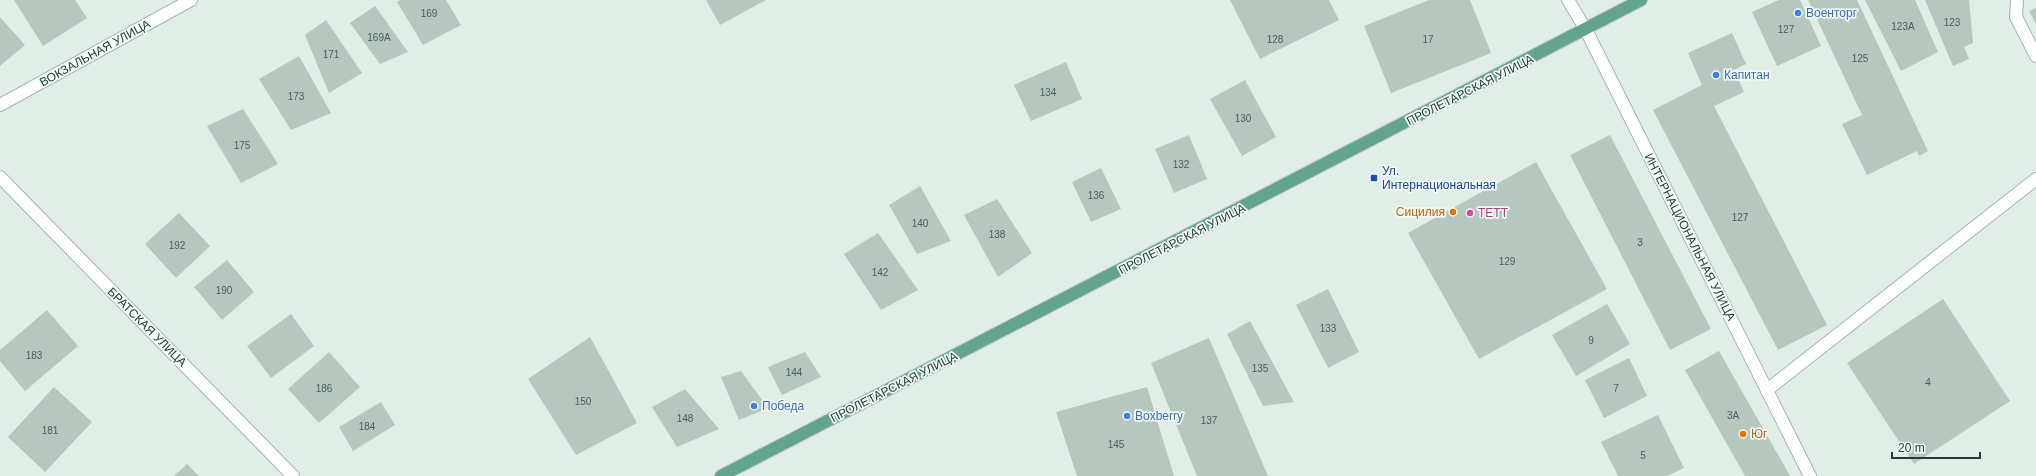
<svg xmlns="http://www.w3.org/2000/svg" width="2036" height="476" font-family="Arial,sans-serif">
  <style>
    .building { fill: #b6c7bf }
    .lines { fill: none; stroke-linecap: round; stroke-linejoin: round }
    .service-casing { stroke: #a3b5ae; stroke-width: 14 }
    .minor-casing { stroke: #a3b5ae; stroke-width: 14 }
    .tertiary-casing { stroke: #a3b5ae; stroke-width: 14 }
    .primary-casing { stroke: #c1c9c6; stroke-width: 14 }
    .service { stroke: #fff; stroke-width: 12 }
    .minor { stroke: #fff; stroke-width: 12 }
    .tertiary { stroke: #fff; stroke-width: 12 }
    .primary { stroke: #63a48f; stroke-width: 12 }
    .shop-dot { fill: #3f7fe0; stroke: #f2f9f5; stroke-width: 1.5 }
    .transit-dot { fill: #1a4fb4; stroke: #f2f9f5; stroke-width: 1.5 }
    .food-dot { fill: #e8710a; stroke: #f2f9f5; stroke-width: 1.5 }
    .hotel-dot { fill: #d1479c; stroke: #f2f9f5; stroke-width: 1.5 }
    .labels { text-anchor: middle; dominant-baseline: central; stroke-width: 3.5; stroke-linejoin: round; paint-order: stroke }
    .number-label { font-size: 10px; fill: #466057 }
    .shop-label { font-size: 12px; fill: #366cbe; stroke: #f2f9f5; text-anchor: start }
    .street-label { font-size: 12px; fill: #203e34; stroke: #f2f9f5 }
    .transit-label { font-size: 12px; fill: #164399; stroke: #f2f9f5; text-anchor: start }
    .food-label { font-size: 12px; fill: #c56008; stroke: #f2f9f5; text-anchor: end }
    .hotel-label { font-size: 12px; fill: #b23c85; stroke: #f2f9f5; text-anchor: start }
  </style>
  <rect width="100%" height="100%" fill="#e1ede7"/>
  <!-- building -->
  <path class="building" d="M 14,0 L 75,0 L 87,18 L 43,46 Z
    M 400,0 L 446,0 L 461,25 L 423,45 L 397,2 Z
    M 706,0 L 766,0 L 720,25 Z
    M 1230,0 L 1329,0 L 1339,20 L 1260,59 Z
    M 1429,0 L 1470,0 L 1491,53 L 1391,93 L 1364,26 Z
    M 1779,0 L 1800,0 L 1821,46 L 1777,66 L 1752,12 Z
    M 1808,0 L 1857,0 L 1928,151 L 1919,156 L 1917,151 L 1867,175 L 1842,124 L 1862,115 Z
    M 1865,0 L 1915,0 L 1938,52 L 1901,71 Z
    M 1925,0 L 1969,0 L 1973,43 L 1964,47 L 1969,59 L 1953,66 Z
    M 375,6 L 408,52 L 380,64 L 350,23 Z
    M 2036,8 L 2036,24 L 2029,11 Z
    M 0,17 L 25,45 L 0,66 Z
    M 326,20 L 362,73 L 329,93 L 305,35 Z
    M 1732,33 L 1746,64 L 1734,70 L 1744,92 L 1714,106 L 1827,325 L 1778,350 L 1653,110 L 1702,85 L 1688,53 Z
    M 299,56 L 331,113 L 291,130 L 259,79 Z
    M 1066,62 L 1082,99 L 1031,121 L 1014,85 Z
    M 1245,80 L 1276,137 L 1242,156 L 1210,99 Z
    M 243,109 L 278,164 L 241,183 L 207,126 Z
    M 1189,135 L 1207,179 L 1174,193 L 1155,149 Z
    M 1610,135 L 1711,329 L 1670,350 L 1570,155 Z
    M 1536,162 L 1607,289 L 1479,359 L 1408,233 Z
    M 1101,168 L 1121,209 L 1091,222 L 1072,182 Z
    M 920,186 L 951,241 L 917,254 L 889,205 Z
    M 997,199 L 1032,253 L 998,277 L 964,215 Z
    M 179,213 L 210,246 L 176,278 L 145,244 Z
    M 878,233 L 918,290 L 881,310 L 844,254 Z
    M 227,260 L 254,292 L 222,320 L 194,287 Z
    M 1328,289 L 1359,352 L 1328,368 L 1296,305 Z
    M 1943,299 L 2010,401 L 1914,464 L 1847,363 Z
    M 1607,304 L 1630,344 L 1576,376 L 1552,335 Z
    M 47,310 L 78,346 L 25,391 L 0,361 L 0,350 Z
    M 291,314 L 314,346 L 271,378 L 247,346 Z
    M 1250,321 L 1294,402 L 1263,406 L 1227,334 Z
    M 590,337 L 637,423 L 576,455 L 528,379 Z
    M 1209,338 L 1268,476 L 1197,476 L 1151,363 Z
    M 1719,351 L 1781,460 L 1790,476 L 1745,476 L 1685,370 Z
    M 329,352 L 360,387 L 319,423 L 288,389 Z
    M 805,352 L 821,377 L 782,395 L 768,367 Z
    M 1629,358 L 1647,396 L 1604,418 L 1585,380 Z
    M 741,371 L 768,408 L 739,420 L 721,377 Z
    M 54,387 L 92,422 L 45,472 L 8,437 Z
    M 1147,387 L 1174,476 L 1077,476 L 1056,412 Z
    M 685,389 L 719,429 L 677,447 L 652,407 Z
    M 381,402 L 395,425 L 353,451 L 339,427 Z
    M 1658,415 L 1684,468 L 1667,476 L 1618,476 L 1601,442 Z
    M 187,464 L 199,476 L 174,476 Z"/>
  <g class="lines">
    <defs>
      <path id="service" d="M 2017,0 L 2016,17 L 2036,56
        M 1767,390 L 2036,179"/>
      <path id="minor" d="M 1568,0 L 1586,30 L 1810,476
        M 0,105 L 191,0"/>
      <path id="tertiary" d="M 0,177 L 293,476"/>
      <path id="primary" d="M 721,476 L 1641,0"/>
    </defs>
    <!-- service casing -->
    <use href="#service" class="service-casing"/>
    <!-- minor casing -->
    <use href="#minor" class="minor-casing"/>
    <!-- tertiary casing -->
    <use href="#tertiary" class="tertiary-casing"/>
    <!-- primary casing -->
    <use href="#primary" class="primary-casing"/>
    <!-- service -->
    <use href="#service" class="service"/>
    <!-- minor -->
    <use href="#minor" class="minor"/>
    <!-- tertiary -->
    <use href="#tertiary" class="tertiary"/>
    <!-- primary -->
    <use href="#primary" class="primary"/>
  </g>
  <!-- markers -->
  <g class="shop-dot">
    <circle cx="1798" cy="13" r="4"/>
    <circle cx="1716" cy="75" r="4"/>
    <circle cx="754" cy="406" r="4"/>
    <circle cx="1127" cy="416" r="4"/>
  </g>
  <rect class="transit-dot" x="1370" y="174" width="8" height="8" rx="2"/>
  <g class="food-dot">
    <circle cx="1453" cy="212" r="4"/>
    <circle cx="1743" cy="434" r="4"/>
  </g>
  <circle class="hotel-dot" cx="1470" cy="213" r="4"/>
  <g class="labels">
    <!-- number labels -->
    <g class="number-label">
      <text x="429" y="13">169</text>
      <text x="1952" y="22">123</text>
      <text x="1903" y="26">123А</text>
      <text x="1786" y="29">127</text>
      <text x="379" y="37">169А</text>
      <text x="1275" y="39">128</text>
      <text x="1428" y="39">17</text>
      <text x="331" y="54">171</text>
      <text x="1860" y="58">125</text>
      <text x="1048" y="92">134</text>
      <text x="296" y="96">173</text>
      <text x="1243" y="118">130</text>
      <text x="242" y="145">175</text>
      <text x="1181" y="164">132</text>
      <text x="1096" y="195">136</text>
      <text x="1740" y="217">127</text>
      <text x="920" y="223">140</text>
      <text x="997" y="234">138</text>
      <text x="1640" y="242">3</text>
      <text x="177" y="245">192</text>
      <text x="1507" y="261">129</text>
      <text x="880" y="272">142</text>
      <text x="224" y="290">190</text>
      <text x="1328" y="328">133</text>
      <text x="1591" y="340">9</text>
      <text x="34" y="355">183</text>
      <text x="1260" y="368">135</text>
      <text x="794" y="372">144</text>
      <text x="1928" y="382">4</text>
      <text x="324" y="388">186</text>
      <text x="1616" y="388">7</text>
      <text x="583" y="401">150</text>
      <text x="1733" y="415">3А</text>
      <text x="685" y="418">148</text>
      <text x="1209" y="420">137</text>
      <text x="367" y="426">184</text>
      <text x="50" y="430">181</text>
      <text x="1116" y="444">145</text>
      <text x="1643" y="455">5</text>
    </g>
    <!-- shop labels -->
    <g class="shop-label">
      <text x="1806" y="13">Военторг</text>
      <text x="1724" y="75">Капитан</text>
      <text x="762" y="406">Победа</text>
      <text x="1135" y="416">Boxberry</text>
    </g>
    <!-- street labels -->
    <g class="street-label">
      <text transform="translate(95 53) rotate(-29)">ВОКЗАЛЬНАЯ УЛИЦА</text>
      <text transform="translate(1470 90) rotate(-27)">ПРОЛЕТАРСКАЯ УЛИЦА</text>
      <text transform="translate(1690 237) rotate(63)">ИНТЕРНАЦИОНАЛЬНАЯ УЛИЦА</text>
      <text transform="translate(1182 239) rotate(-27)">ПРОЛЕТАРСКАЯ УЛИЦА</text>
      <text transform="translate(147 327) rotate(45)">БРАТСКАЯ УЛИЦА</text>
      <text transform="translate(894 387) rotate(-27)">ПРОЛЕТАРСКАЯ УЛИЦА</text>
    </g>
    <!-- transit labels -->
    <g class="transit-label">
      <text x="1382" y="171">Ул.<tspan x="1382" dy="14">Интернациональная</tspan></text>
    </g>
    <!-- food labels -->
    <g class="food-label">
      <text x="1445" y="212">Сицилия</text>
      <text x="1751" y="434" text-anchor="start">Юг</text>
    </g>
    <!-- hotel labels -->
    <g class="hotel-label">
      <text x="1478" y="213">ТЕТТ</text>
    </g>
  </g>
  <!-- scale -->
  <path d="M1892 452v6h88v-6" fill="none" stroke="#203e34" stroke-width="2"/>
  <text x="1898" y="452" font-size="12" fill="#203e34" stroke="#f2f9f5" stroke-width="3" paint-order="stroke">20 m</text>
</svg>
